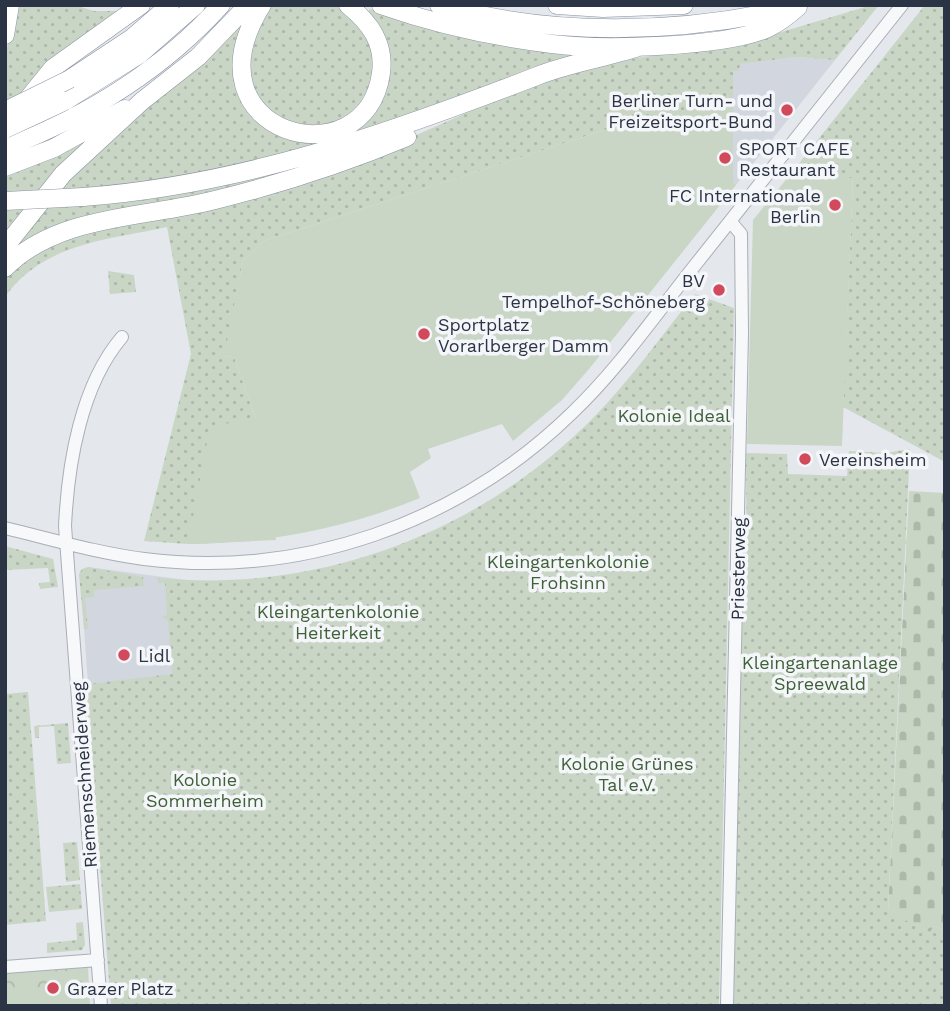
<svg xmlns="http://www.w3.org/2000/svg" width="950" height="1011" font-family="'Work Sans',sans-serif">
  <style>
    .built { fill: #d2d6de }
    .grass { fill: url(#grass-dots) }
    .cemetery { fill: url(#cemetery-stones) }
    .park { fill: url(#park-crowns) }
    .pitch { fill: #c9d6c5 }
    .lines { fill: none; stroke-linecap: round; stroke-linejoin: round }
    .minor-casing { stroke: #a9aeb7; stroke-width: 14 }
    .highway-casing { stroke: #8b94a3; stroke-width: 19 }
    .minor { stroke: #f7f8fa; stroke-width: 12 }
    .highway { stroke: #fff; stroke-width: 18 }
    .highway-bridge-casing { stroke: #8b94a3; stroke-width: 19; stroke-linecap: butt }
    .highway-bridge { stroke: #fff; stroke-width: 18 }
    .poi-dot { fill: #d1495b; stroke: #f4f6f9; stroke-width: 2.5 }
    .labels { text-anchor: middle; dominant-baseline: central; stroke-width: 7; stroke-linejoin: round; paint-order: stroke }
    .poi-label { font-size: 18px; fill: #2b3445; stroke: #f4f6f9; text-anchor: start }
    .park-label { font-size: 18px; fill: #3f6138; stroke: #f4f6f9 }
    .street-label { font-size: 18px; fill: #2b3445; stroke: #f4f6f9 }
  </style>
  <defs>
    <pattern id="grass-dots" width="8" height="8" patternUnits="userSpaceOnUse" patternTransform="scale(1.75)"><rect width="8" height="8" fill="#c9d6c5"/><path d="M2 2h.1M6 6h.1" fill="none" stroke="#adb8ab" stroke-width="1.8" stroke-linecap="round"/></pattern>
    <pattern id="cemetery-stones" width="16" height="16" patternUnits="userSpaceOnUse" patternTransform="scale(1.75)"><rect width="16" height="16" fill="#c9d6c5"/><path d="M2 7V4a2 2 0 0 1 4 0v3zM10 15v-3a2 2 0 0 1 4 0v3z" fill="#adb8ab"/></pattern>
    <pattern id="park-crowns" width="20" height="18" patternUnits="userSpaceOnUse" patternTransform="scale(1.75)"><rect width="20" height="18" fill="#c9d6c5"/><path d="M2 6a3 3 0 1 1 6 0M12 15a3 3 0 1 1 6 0" fill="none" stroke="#adb8ab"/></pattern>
  </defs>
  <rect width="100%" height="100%" fill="#e4e7ec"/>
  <!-- built -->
  <path class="built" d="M 796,57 L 835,60 L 736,185 L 733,182 L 733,72 L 739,71 L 739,64 Z
    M 88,567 L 186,580 L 192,680 L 88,684 L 80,573 Z"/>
  <!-- grass -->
  <path class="grass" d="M 14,5 L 74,5 L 94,11 L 117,11 L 120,15 L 24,94 L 5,103 L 5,61 Z
    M 270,5 L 340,5 C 349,15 362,26 369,37 C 376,49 375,67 371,79 C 348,157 241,131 247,60 C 249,43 263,21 270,5 Z
    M 872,5 L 879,5 L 835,60 L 796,57 L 740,64 L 739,71 L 733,72 L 733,105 L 623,124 L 264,241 L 243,261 L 225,356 L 234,357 L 256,419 L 276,540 L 188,544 L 144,541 L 191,354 L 167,227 C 107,240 43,243 5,297 L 5,274 L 44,244 L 371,155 L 532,84 L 637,58 L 768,36 Z
    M 925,5 L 945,5 L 945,462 L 843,407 L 853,179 L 789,176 Z
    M 370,9 L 391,16 L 599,52 L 397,122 L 222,173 L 55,192 L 82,161 L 244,22 C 220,83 246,141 317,142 L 379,101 L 385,87 L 368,12 Z
    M 100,130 L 5,239 L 5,174 Z
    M 340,158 L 10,254 L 43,206 Z
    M 108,271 L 134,275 L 136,292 L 110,294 Z
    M 695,294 L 734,308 L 719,1006 L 111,1006 L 86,688 L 88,684 L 172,674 L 168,621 L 162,616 L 167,615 L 165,583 L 158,583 L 158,578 C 320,594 481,532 594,417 C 631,379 662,335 695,294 Z
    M 910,449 L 888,911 L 930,932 L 934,926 L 945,931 L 945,1006 L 733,1006 L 743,595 L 747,595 L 746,453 L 787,454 L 788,474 L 847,476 L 849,451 L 886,453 Z
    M 5,546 L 53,559 L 58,587 L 40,589 L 39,583 L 50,582 L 48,568 L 5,570 Z
    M 88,567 L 143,577 L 144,586 L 94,590 L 94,597 L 85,598 L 88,629 L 84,629 L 79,574 L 82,569 Z
    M 28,692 L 46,921 L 5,925 L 5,694 Z
    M 68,723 L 71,763 L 57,764 L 54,726 L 39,727 L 39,738 L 35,738 L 34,726 Z
    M 77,842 L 80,880 L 66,882 L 63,843 Z
    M 80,884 L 82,909 L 49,912 L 46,887 Z
    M 83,922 L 85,945 L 82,950 L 47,953 L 47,943 L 77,940 L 76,923 Z"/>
  <!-- cemetery -->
  <path class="cemetery" d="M 909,491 L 945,493 L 945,931 L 934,926 L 930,932 L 888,912 Z"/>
  <!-- park -->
  <path class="park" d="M 88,967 L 90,1006 L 5,1006 L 5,973 Z"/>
  <!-- pitch -->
  <path class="pitch" d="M 723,105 L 733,105 L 733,182 L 736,185 L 589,369 L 562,400 L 513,441 L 502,424 L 428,449 L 431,458 L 410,472 L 420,498 C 344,529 270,543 188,544 L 210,426 L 256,419 L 234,357 L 224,356 L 243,261 L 264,241 L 623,124 Z
    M 789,176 L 853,178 L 842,446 L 747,444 L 753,220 Z
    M 81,986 L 82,1006 L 16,1006 L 15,991 Z"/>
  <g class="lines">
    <defs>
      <path id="minor" d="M 5,528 C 51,539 97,553 144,559 C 301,579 459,523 572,413 C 617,370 654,317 692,269 C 762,181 832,93 902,5
        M 5,967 L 98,960
        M 101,1006 L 65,526 C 68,463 81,385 122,337
        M 727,1006 L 742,333 L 741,234 L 730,221"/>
      <path id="highway" d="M 262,5 C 181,135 366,183 381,73 C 385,43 370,23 348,5
        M 381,5 C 435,24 494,37 552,44 C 600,50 724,48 768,28 C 779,23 789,15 798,7
        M 439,5 C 553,37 677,34 792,8
        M 557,5 L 603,8 L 684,5
        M 5,35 L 10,5
        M 70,79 L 132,38 L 170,5
        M 65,101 L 140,54 L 196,5
        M 22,106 L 53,68 L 141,5
        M 5,148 C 85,117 162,70 221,5
        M 5,167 L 54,148 L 125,109
        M 83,197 C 243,185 389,133 537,76 C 569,63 605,58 639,47
        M 5,247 L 63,174 L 142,101 L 198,57 L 248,5
        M 5,268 C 58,214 146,218 215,200 C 280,184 345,163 407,137"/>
    </defs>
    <!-- minor casing -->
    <use href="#minor" class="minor-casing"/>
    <!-- highway casing -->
    <use href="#highway" class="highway-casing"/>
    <!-- minor -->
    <use href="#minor" class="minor"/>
    <!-- highway -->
    <use href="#highway" class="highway"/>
    <defs>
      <path id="highway-bridge" d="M 5,111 L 70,79
        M 5,129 L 65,101
        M 5,201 L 83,197"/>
    </defs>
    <!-- highway-bridge casing -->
    <use href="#highway-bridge" class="highway-bridge-casing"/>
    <!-- highway-bridge -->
    <use href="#highway-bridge" class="highway-bridge"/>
  </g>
  <!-- markers -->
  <g class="poi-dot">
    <circle cx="787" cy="110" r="7"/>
    <circle cx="725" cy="158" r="7"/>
    <circle cx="835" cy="205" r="7"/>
    <circle cx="719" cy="290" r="7"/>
    <circle cx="424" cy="334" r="7"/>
    <circle cx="805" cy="459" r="7"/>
    <circle cx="124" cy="655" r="7"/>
    <circle cx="53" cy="988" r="7"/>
  </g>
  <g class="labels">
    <!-- poi labels -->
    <g class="poi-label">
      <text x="773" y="100" text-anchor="end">Berliner Turn- und<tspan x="773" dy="21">Freizeitsport-Bund</tspan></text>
      <text x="739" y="148">SPORT CAFE<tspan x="739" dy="21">Restaurant</tspan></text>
      <text x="821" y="195" text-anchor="end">FC Internationale<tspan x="821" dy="21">Berlin</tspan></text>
      <text x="705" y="280" text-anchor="end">BV<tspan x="705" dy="21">Tempelhof-Schöneberg</tspan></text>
      <text x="438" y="324">Sportplatz<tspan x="438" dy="21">Vorarlberger Damm</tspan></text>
      <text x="819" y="459">Vereinsheim</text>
      <text x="138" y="655">Lidl</text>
      <text x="67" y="988">Grazer Platz</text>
    </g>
    <!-- park labels -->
    <g class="park-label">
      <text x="674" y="415">Kolonie Ideal</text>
      <text x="568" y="561">Kleingartenkolonie<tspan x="568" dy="21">Frohsinn</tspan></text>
      <text x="338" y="611">Kleingartenkolonie<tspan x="338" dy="21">Heiterkeit</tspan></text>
      <text x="820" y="662">Kleingartenanlage<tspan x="820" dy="21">Spreewald</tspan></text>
      <text x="627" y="763">Kolonie Grünes<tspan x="627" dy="21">Tal e.V.</tspan></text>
      <text x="205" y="779">Kolonie<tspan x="205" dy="21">Sommerheim</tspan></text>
    </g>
    <!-- street labels -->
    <g class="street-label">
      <text transform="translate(738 569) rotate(-89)">Priesterweg</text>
      <text transform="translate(84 775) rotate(-94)">Riemenschneiderweg</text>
    </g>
  </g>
  <!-- border -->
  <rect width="950" height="1011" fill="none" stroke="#2b3445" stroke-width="14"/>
</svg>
